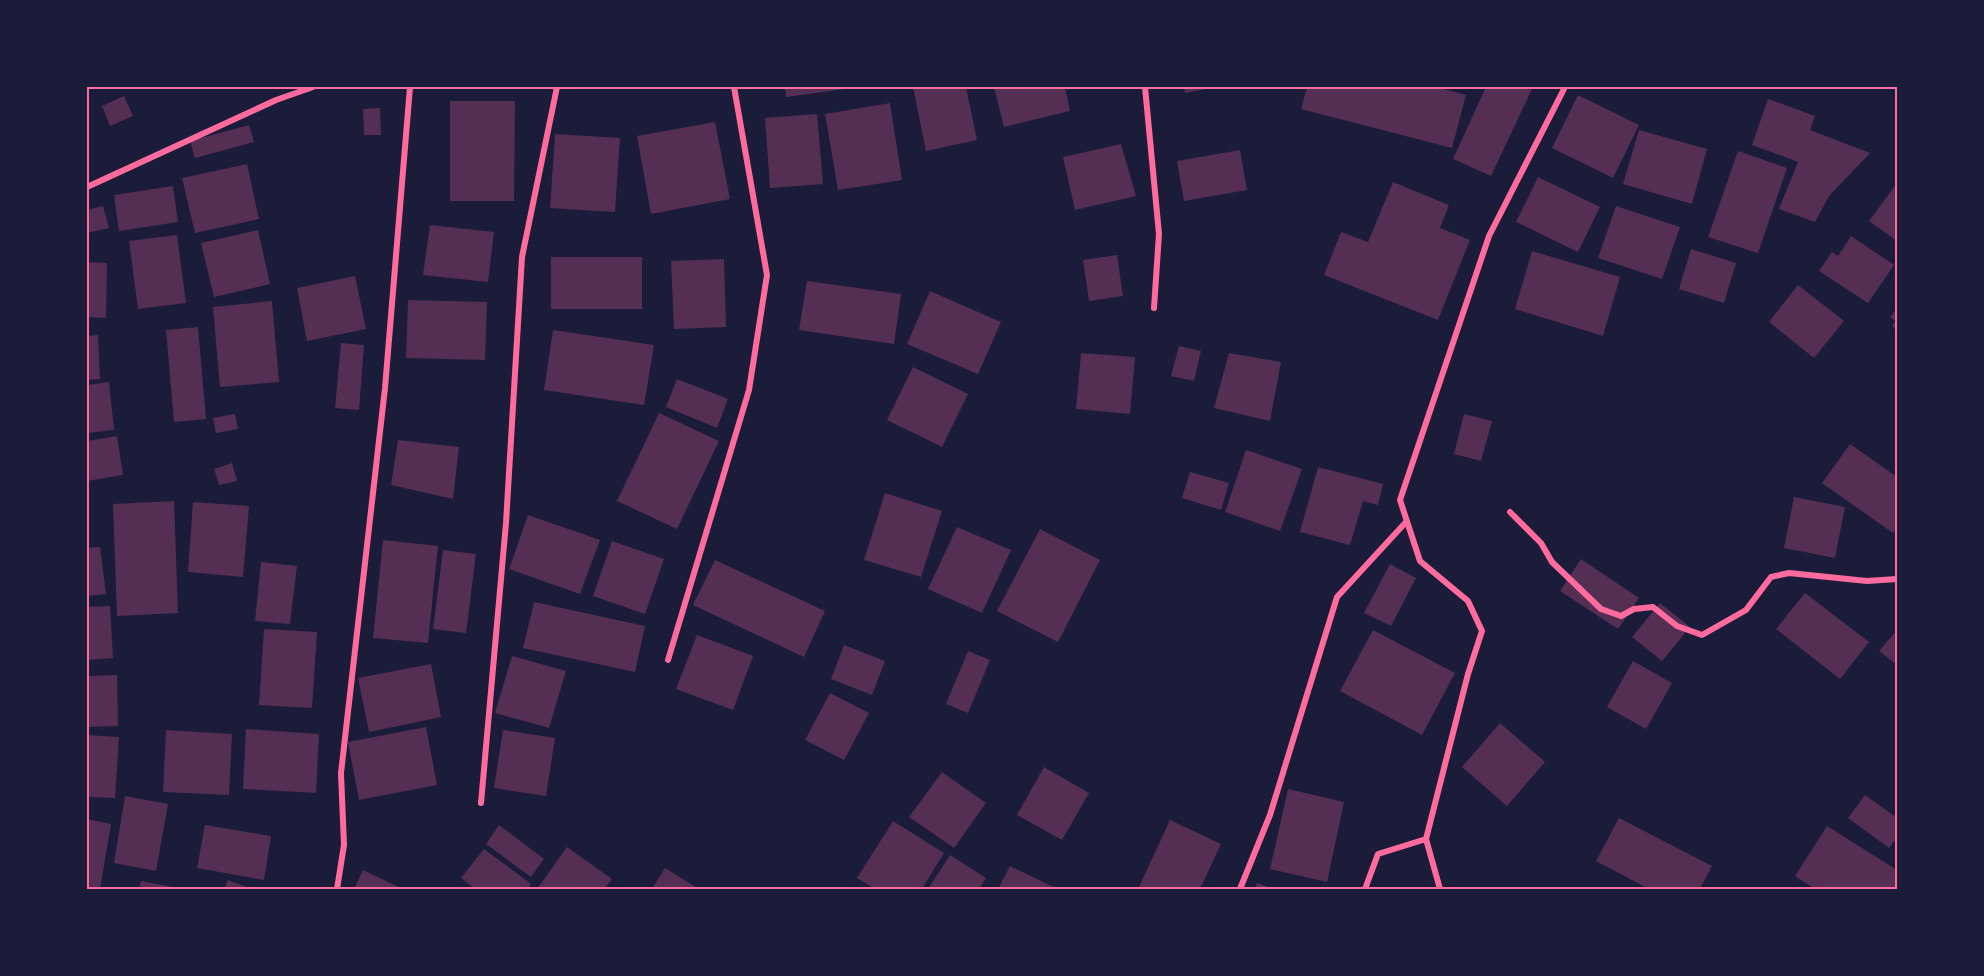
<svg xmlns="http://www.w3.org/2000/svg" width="1984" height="976" font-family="Jost,sans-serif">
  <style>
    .building { fill: #542f53 }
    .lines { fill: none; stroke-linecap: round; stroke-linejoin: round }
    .minor { stroke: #ff6b9d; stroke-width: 6 }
    .neatline { fill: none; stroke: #ff6b9d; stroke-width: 2 }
  </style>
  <rect width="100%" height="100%" fill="#1b1b3a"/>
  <!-- building -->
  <path class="building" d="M 785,87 L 852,87 L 852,88 L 786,97 Z
    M 913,87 L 966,87 L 977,140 L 926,151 Z
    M 994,87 L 1065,87 L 1070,111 L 1004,127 Z
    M 1184,87 L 1211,87 L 1211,88 L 1185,93 Z
    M 1307,87 L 1436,87 L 1466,95 L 1452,148 L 1301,109 Z
    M 1486,87 L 1533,87 L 1491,176 L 1453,159 Z
    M 1578,95 L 1639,125 L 1613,178 L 1552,148 Z
    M 124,96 L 133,116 L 110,126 L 102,106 Z
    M 1768,99 L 1815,116 L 1810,130 L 1870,153 L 1829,196 L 1815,222 L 1779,209 L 1798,162 L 1752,145 Z
    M 450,101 L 515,101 L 514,201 L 450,201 Z
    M 890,103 L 902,180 L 838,190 L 825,114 Z
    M 380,108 L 381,135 L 364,135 L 363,109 Z
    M 817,114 L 823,184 L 770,188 L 765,118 Z
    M 715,122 L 730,199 L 651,214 L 637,136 Z
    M 249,125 L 254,142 L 195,158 L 190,141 Z
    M 1639,130 L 1707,149 L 1692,204 L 1623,184 Z
    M 555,134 L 620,138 L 615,212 L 550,208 Z
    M 1121,144 L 1136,196 L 1075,210 L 1063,157 Z
    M 1240,150 L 1247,190 L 1184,201 L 1177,161 Z
    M 1738,151 L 1787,168 L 1758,253 L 1708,237 Z
    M 247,164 L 259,219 L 195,233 L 182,178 Z
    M 1538,177 L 1600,207 L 1578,252 L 1516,222 Z
    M 1393,182 L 1449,205 L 1440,228 L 1470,240 L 1438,320 L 1324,275 L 1341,232 L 1368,242 Z
    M 1897,183 L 1897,241 L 1869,221 Z
    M 173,186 L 178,222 L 119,231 L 114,195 Z
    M 103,206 L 109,228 L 87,233 L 87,210 Z
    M 1616,206 L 1680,227 L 1662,279 L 1598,258 Z
    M 430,225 L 494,232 L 488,282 L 423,275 Z
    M 258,230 L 270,284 L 214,297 L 201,243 Z
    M 177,235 L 186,303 L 138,309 L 129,241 Z
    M 1851,236 L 1894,265 L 1868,303 L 1819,271 L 1832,252 L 1838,256 Z
    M 1691,249 L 1736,263 L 1724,303 L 1679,289 Z
    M 1532,251 L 1620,277 L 1603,336 L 1515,309 Z
    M 1117,255 L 1123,296 L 1089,301 L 1083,260 Z
    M 551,257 L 642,257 L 642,309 L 551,309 Z
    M 724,259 L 726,327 L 674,329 L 671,261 Z
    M 87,262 L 107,263 L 106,318 L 87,317 Z
    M 355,276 L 366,329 L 307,341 L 297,288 Z
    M 807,281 L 901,294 L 894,344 L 799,330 Z
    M 1798,285 L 1844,321 L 1814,358 L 1769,322 Z
    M 930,291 L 1001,322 L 978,374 L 907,344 Z
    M 408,300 L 487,302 L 485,360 L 406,358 Z
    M 272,301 L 279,382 L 220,387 L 213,307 Z
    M 1897,308 L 1897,330 L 1892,326 L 1896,321 L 1890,317 Z
    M 198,327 L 206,419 L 174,422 L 166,330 Z
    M 553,330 L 654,345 L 644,405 L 544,390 Z
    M 98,335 L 100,379 L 87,380 L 87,336 Z
    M 341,343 L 364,345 L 359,410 L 335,408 Z
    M 1179,346 L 1201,351 L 1194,381 L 1171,376 Z
    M 1081,353 L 1135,357 L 1130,414 L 1076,409 Z
    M 1229,353 L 1281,362 L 1270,421 L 1214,408 Z
    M 913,367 L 968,394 L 942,447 L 887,420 Z
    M 677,379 L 728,399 L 717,428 L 666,407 Z
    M 109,382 L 114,430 L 87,433 L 87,385 Z
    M 659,413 L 719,441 L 677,529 L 617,501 Z
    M 235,414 L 238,429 L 216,433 L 213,418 Z
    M 1464,414 L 1492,421 L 1481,461 L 1454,454 Z
    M 117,436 L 123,475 L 87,481 L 87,441 Z
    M 398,440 L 459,447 L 453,499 L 391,485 Z
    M 1850,444 L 1897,477 L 1897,527 L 1893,533 L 1822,483 Z
    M 1246,450 L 1302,469 L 1280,531 L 1225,512 Z
    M 232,463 L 237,481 L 219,485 L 214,469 Z
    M 1318,467 L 1383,484 L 1378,505 L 1363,501 L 1350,545 L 1300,532 Z
    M 1190,472 L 1229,483 L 1221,510 L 1182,498 Z
    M 885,493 L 942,511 L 921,577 L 864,560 Z
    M 1794,497 L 1845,507 L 1835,558 L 1784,548 Z
    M 174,501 L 178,613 L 117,616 L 113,504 Z
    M 193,502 L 249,506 L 243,577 L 188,572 Z
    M 528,515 L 600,540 L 580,594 L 509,569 Z
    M 957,527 L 1011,550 L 982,613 L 928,589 Z
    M 1040,529 L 1100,560 L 1058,642 L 997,611 Z
    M 383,540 L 438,546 L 428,643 L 373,638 Z
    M 612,541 L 664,559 L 645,614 L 593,596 Z
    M 100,547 L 106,594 L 87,596 L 87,548 Z
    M 443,550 L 476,554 L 466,633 L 433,629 Z
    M 1581,559 L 1639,598 L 1618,629 L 1560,591 Z
    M 715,560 L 825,611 L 804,657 L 693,605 Z
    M 261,562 L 297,566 L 290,624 L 255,621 Z
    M 1390,564 L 1416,578 L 1391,626 L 1364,613 Z
    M 1805,593 L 1869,642 L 1840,679 L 1776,629 Z
    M 534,602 L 645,626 L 635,672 L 523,648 Z
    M 1660,603 L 1690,627 L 1662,661 L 1632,637 Z
    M 110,606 L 113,658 L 87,660 L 87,607 Z
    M 264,629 L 317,632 L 312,708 L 259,705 Z
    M 1373,630 L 1455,673 L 1422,735 L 1340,691 Z
    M 1897,630 L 1897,665 L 1879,651 Z
    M 697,635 L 753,656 L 733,710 L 676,689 Z
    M 844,645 L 885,661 L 872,695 L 831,679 Z
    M 968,651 L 990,660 L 968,713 L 946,704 Z
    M 512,656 L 566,671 L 549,728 L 495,713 Z
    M 1633,661 L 1672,683 L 1646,729 L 1607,707 Z
    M 431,664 L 441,717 L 369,732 L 358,678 Z
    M 117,675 L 118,726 L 87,727 L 87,676 Z
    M 830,693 L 869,713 L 844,760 L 805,740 Z
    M 1500,723 L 1545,762 L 1507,806 L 1462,767 Z
    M 426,727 L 437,785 L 359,800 L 348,742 Z
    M 246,729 L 319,734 L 316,793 L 243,789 Z
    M 166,730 L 232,734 L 229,795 L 163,792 Z
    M 503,730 L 555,738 L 546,796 L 494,788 Z
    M 87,735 L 119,737 L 115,798 L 87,797 Z
    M 1044,767 L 1089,793 L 1062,840 L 1017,815 Z
    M 942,772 L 986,803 L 954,848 L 909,817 Z
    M 1288,789 L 1344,802 L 1327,882 L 1270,869 Z
    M 1865,795 L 1897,818 L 1897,837 L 1889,848 L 1848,818 Z
    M 125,796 L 168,804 L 156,871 L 114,863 Z
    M 1619,818 L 1712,866 L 1700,889 L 1649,889 L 1596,861 Z
    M 87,819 L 111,824 L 100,889 L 87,889 Z
    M 1170,820 L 1221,844 L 1200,889 L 1138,889 Z
    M 893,821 L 944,853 L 922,889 L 875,889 L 857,878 Z
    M 205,825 L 271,836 L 264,880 L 197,868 Z
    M 499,825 L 544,859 L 531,877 L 486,844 Z
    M 1827,826 L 1897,870 L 1897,889 L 1815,889 L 1795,876 Z
    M 567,847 L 612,879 L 604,889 L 537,889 Z
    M 484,849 L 531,884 L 527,889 L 475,889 L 461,878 Z
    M 950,855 L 986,878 L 979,889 L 928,889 Z
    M 1010,866 L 1058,889 L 998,889 Z
    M 665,868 L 699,889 L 652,889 Z
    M 363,870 L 403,889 L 354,889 Z
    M 228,880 L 252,889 L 224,889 Z
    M 141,881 L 178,888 L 178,889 L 139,889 Z
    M 1257,883 L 1274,889 L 1255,889 Z"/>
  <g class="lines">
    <!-- minor -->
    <path class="minor" d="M 1145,87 L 1159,234 L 1154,308
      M 87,187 L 276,100 L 313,87
      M 1510,512 L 1541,543 L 1552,562 L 1601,609 L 1621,616 L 1634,609 L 1653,607 L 1677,626 L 1702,635 L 1746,610 L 1771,577 L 1789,573 L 1867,581 L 1897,579
      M 668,660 L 749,390 L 767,275 L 734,87
      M 481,803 L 506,523 L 522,257 L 557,87
      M 337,889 L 344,845 L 341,773 L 385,388 L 410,87
      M 1240,889 L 1270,815 L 1337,597 L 1406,522
      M 1365,889 L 1378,854 L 1426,839
      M 1440,889 L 1426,839 L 1468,674 L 1482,631 L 1468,601 L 1420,561 L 1400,500 L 1489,236 L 1565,87"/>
  </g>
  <!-- border -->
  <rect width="1984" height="976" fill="none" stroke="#1b1b3a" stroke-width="177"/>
  <rect x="88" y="88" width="1808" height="800" class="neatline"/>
</svg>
